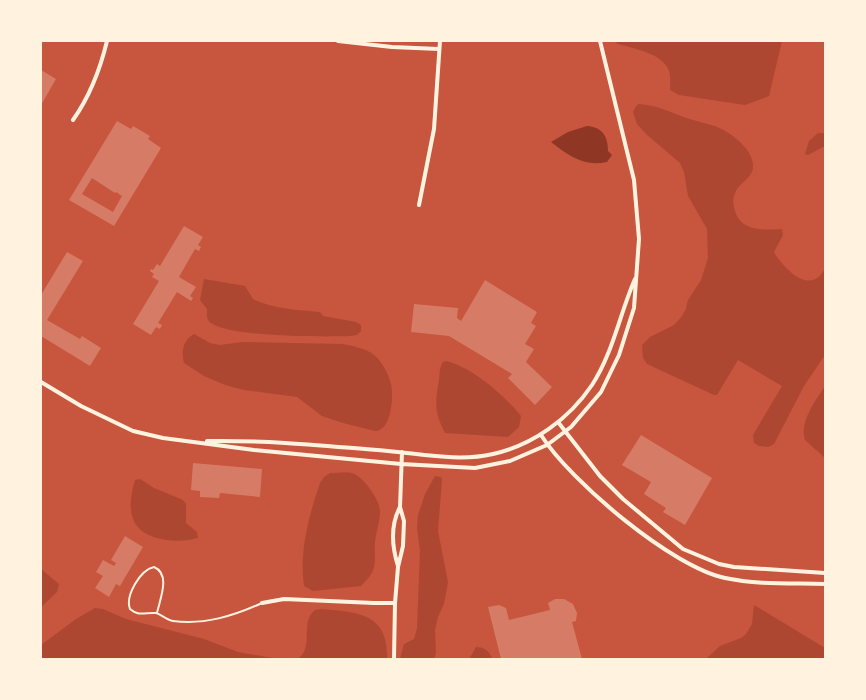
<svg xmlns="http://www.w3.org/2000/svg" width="866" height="700" font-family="Bitter,serif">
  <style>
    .green { fill: #ae4732 }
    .water { fill: #8f3625 }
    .building { fill: #d67c66; fill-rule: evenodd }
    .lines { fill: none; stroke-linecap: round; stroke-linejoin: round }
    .service { stroke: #fff3e0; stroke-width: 2 }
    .minor { stroke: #fff3e0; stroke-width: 4 }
  </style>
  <rect width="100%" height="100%" fill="#c8553d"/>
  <!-- green -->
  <path class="green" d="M 614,41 L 782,41 L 769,96 L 745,105 L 679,95 L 670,90 C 670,84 671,77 669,71 C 663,53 634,49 618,44 Z
    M 639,104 C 656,105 671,112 686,118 C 695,121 705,123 715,126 C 730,132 754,149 753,167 C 753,177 740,183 736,191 C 732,199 733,203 735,211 C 741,232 765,230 782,229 L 783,235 L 774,252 C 784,269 811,297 825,268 L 825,355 L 804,386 L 774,444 L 768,447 L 759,446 L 754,443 L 753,435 L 782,386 L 738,360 L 717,395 L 714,395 L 647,364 L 643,358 L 642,345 L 650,337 L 674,325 L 682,316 L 686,309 L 688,300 L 701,280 L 708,258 L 707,229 L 688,196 L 684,172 L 680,163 L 646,134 L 637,124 L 633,112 L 636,106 Z
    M 818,133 L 825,133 L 825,146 L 808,155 L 805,154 L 809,141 Z
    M 204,279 L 245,286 L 253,299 C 274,309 297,310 320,312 L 323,316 L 356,322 L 361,325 L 361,331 L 357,335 L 351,336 C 326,337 229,337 211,323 C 206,320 207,315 207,309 L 200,300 Z
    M 194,334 L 210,343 L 220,345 L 242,342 L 342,344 C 353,346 365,348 374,355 C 382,361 389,375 391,384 C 394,397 391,431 375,431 L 343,423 L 322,416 L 297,397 L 244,390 L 225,385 L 204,376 L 184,363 C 181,352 183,340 194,334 Z
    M 446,361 C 472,367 504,395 521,416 L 519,427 L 508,437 L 445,433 C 434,411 435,404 439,380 C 440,373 439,368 443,362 Z
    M 825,386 L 825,458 L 805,440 C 799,422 816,400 825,386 Z
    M 330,473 C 337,473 346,472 352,473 C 363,476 380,500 380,511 C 380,522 376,532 375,542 C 374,565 379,568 361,586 L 313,591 L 304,586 C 299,552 309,515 320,483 L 324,477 Z
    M 435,476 L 441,477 L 442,480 L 438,531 L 448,582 L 444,604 L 438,617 L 435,630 L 436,653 L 434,659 L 400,659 L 404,644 L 414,639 L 417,628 L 420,551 L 417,528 L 418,515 L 425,494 Z
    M 140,479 L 154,488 L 183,500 L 186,504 L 186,523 L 197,532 L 198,538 C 181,543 149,542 137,526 C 127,513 131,494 135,480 Z
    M 41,569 L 59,584 L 57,592 L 41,607 Z
    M 754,605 L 825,648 L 825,659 L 706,659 L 720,646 L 741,638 L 746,634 L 752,624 Z
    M 95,608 L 103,609 L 126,619 L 204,639 L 238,652 L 278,659 L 41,659 L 41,645 L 76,619 Z
    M 321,609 C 357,612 389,613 387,659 L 298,659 C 315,646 299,623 315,610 Z
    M 476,647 C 484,647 490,651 492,659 L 469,659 Z"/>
  <!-- water -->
  <path class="water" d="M 587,126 C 602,127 608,136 608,151 L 612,155 L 607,162 C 584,167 569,156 551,142 L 568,132 Z"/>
  <!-- building -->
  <path class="building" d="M 41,70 L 56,79 L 41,105 Z
    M 117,121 L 131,129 L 133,126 L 150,136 L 148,139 L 161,148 L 114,226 L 69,200 ZM 92,178 L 115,193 L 116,192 L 122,196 L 113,212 L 82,194 Z
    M 184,226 L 203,237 L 198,245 L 201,247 L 199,251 L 195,249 L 179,277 L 196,287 L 190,296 L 193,298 L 191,301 L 177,292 L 158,323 L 162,325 L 160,329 L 156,327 L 151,335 L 133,324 L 159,281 L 152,277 L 154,274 L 150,271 L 151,269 L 153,270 L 157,264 L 160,266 Z
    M 67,252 L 83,261 L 47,320 L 80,339 L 82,336 L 101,348 L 90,366 L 41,336 L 41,295 Z
    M 485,280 L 537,312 L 531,323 L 536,326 L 525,344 L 534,349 L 526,362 L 552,387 L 535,405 L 508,378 L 512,374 L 449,336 L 411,332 L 414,304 L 458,308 L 457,318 L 461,321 Z
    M 641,435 L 712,478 L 685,525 L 663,512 L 666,508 L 644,494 L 651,482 L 622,465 Z
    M 193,463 L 262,469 L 260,497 L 220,493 L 219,498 L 200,497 L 200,491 L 191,490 Z
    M 125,536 L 143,547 L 120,586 L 116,584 L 109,597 L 95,588 L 103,576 L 96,572 L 103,560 L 114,566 L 116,563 L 111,560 Z
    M 555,599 L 564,599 L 573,604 L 577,613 L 576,621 L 572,622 L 582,659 L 501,659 L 488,607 L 499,605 L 506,608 L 509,620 L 550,610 L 548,603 Z"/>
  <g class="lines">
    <!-- service -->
    <path class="service" d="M 157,613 C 160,599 171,574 154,567 C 140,570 125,596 130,609 C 139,617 146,612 156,613 C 161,614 166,620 173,621 C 205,625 233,616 262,603"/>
    <!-- minor -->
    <path class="minor" d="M 338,41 L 392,47 L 439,49
      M 73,120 C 90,96 100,70 107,41
      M 419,205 L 434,129 L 440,41
      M 41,382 L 81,406 L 133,431 L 163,438 L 254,450 L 401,464 L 475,468 L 510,461 L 547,445 L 571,427 L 601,392 L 619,355 L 634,308 L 639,239 L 634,180 L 600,41
      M 558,422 L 600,476 L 623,499 L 683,549 L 719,564 L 734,567 L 825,573
      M 541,435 C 570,481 672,567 725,578 C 758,585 792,583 825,584
      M 207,441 C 268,440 327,446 388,451 C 422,454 459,462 493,454 C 533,445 569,419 592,385 C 613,353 620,313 635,279
      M 398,566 C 392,547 390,526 400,507
      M 262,603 L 284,599 L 374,603 L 395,603
      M 394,659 L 395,603 L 398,567 L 403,546 L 404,521 L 400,507 L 402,452"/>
  </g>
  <!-- border -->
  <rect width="866" height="700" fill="none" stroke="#fff3e0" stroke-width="84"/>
</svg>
